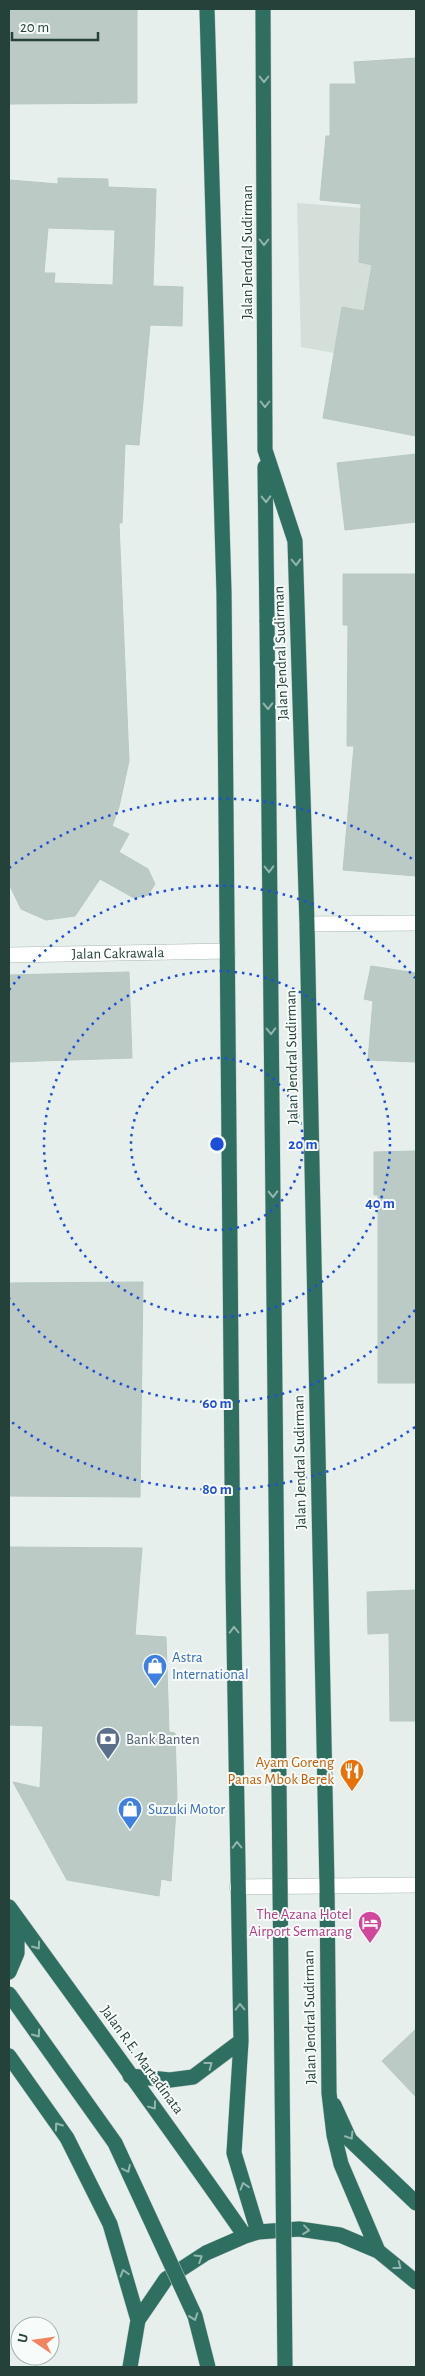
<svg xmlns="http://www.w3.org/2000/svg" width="425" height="2376" font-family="'Alegreya Sans',sans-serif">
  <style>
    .built { fill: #d4dfda }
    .building { fill: #bbcac4; stroke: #b8c9c2; fill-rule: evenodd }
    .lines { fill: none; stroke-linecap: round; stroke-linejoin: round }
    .street-casing { stroke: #a8b8b2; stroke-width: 16 }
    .highway-casing { stroke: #c2cac8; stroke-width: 16 }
    .street { stroke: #fff; stroke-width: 15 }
    .highway { stroke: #2f6f62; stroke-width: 15 }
    .highway-bridge-casing { stroke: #c2cac8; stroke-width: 16; stroke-linecap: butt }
    .highway-bridge { stroke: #2f6f62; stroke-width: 15 }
    .oneway { stroke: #93b5ae }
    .ring { fill: none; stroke: #1d4ed8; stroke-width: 2.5; stroke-dasharray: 2.5 5 }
    .labels { text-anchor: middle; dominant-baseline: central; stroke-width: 4; stroke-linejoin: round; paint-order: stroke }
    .street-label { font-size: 15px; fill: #24423a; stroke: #f7fbf9 }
    .shop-label { font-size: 15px; fill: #366cbe; stroke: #f7fbf9; text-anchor: start }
    .service-label { font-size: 15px; fill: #4e5e75; stroke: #f7fbf9; text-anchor: start }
    .food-label { font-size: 15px; fill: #c56008; stroke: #f7fbf9; text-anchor: end }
    .hotel-label { font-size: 15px; fill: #b23c85; stroke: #f7fbf9; text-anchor: end }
    .centre { fill: #1d4ed8; stroke: #f7fbf9; stroke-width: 2.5 }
    .ring-label { font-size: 15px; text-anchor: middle; font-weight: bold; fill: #1d4ed8; stroke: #f7fbf9; stroke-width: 4; stroke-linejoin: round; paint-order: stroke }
  </style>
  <rect width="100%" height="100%" fill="#e6efeb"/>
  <!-- built -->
  <path class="built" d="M 297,203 L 416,212 L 416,357 L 403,354 L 400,365 L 301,347 Z"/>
  <!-- building -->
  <path class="building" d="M 9,9 L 137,9 L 137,103 L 9,104 Z
    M 416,58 L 416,436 L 323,418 L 342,307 L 364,311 L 372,265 L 359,262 L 361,204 L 320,200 L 326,136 L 330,136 L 330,84 L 356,84 L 354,62 Z
    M 58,178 L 108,179 L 108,187 L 156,189 L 153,286 L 183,287 L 182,326 L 150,325 L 139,445 L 125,444 L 122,523 L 119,523 L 129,761 L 119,807 L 112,826 L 129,834 L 119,852 L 148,869 L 155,884 L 148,895 L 134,898 L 100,879 L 75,916 L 46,920 L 21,909 L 9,884 L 9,180 L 58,184 ZM 48,228 L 115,230 L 113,285 L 54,283 L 55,273 L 44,273 Z
    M 416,454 L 416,522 L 345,530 L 337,463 Z
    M 343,574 L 416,574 L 416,876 L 343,870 L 354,746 L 347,746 L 348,625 L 343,625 Z
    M 371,966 L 416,973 L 416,1062 L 368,1060 L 373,1001 L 364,999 Z
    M 129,972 L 132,1058 L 9,1062 L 9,975 Z
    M 416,1151 L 416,1383 L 378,1383 L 378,1195 L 374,1195 L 374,1152 Z
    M 143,1282 L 140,1497 L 9,1496 L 9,1283 Z
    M 9,1547 L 142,1548 L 135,1635 L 166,1637 L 169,1732 L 175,1733 L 177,1796 L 171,1881 L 161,1879 L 159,1896 L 67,1880 L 13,1782 L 40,1788 L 43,1726 L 9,1725 Z
    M 416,1590 L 416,1721 L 390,1721 L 389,1633 L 368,1634 L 367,1592 Z
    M 416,2029 L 416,2097 L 382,2061 Z"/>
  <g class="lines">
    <defs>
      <g id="street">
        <path d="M 307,924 L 416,923"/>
        <path id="s1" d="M 9,955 L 228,951"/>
        <path d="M 237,1887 L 416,1885"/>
      </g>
      <path id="highway" d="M 207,9 L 224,593 L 233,1579 L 241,2041 L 234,2153 L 258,2232
        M 263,9 L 265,450 L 295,541 L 307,924 L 327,1886 L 329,2093 L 334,2135 L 341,2164 L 378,2251
        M 265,467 L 267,622
        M 9,1907 C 88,2016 168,2125 245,2236
        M 9,1972 L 17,1953 L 17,1918
        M 9,2056 L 67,2138 L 110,2224 L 138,2320
        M 130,2076 L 170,2080 L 193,2077 L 241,2041
        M 334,2105 L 350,2140 L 416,2203
        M 130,2367 L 138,2320 L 166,2279 L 206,2253 L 245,2236 L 258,2232 L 299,2229 L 340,2235 L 378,2251 L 416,2282"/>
    </defs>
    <!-- street casing -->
    <use href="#street" class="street-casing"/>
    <!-- highway casing -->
    <use href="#highway" class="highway-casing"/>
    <!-- street -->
    <use href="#street" class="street"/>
    <!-- highway -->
    <use href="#highway" class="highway"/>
    <defs>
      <path id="highway-bridge" d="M 267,622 L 285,2367
        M 9,1994 L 115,2143 L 195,2316 L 208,2367"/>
    </defs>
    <!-- highway-bridge casing -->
    <use href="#highway-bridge" class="highway-bridge-casing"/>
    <!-- highway-bridge -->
    <use href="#highway-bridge" class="highway-bridge"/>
  </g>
  <!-- one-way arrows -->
  <defs><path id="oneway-chevron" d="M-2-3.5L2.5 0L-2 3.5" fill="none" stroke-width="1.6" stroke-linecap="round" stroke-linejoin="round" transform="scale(1.25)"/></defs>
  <g class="oneway">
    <use href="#oneway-chevron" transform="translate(264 79) rotate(90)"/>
    <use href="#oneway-chevron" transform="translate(264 242) rotate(90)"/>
    <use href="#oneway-chevron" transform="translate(265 404) rotate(90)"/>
    <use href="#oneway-chevron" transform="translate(266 499) rotate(89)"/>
    <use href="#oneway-chevron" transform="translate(296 562) rotate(88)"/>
    <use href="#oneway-chevron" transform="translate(268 706) rotate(89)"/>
    <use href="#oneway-chevron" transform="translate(269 869) rotate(89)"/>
    <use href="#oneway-chevron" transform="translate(271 1031) rotate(89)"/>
    <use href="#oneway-chevron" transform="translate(273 1194) rotate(89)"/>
    <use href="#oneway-chevron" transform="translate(234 1630) rotate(-91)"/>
    <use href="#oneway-chevron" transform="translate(237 1845) rotate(-91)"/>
    <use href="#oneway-chevron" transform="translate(37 1946) rotate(54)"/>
    <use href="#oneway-chevron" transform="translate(240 2007) rotate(-91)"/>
    <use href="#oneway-chevron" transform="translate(37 2034) rotate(54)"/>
    <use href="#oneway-chevron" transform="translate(209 2065) rotate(-37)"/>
    <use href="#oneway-chevron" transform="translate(153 2106) rotate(53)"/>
    <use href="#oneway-chevron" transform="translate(58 2126) rotate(-126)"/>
    <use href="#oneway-chevron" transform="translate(350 2136) rotate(58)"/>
    <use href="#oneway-chevron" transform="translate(127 2169) rotate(65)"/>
    <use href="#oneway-chevron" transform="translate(244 2186) rotate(-107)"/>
    <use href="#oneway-chevron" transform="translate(306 2230) rotate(7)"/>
    <use href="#oneway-chevron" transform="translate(199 2258) rotate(-32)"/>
    <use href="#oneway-chevron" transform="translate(398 2266) rotate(38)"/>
    <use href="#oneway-chevron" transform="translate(124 2273) rotate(-106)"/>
    <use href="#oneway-chevron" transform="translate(194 2317) rotate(71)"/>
  </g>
  <!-- distance rings -->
  <g class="ring">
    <circle cx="217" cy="1144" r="86"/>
    <circle cx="217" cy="1144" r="173"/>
    <path d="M415 1310A259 259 0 0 1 9 1298M9 990A259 259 0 0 1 415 978"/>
    <path d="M415 1427A345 345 0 0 1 9 1420M9 868A345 345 0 0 1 415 861"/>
  </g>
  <!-- icons -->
  <defs>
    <symbol id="shop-pin" viewBox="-11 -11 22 30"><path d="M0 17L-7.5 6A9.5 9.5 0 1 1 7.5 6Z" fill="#3f7fe0" stroke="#f7fbf9"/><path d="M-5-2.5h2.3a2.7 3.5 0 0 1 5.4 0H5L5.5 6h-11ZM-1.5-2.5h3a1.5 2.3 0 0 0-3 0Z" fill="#fff"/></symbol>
    <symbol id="bank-pin" viewBox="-11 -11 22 30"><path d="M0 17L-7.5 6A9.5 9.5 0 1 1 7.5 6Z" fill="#5c6f8a" stroke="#f7fbf9"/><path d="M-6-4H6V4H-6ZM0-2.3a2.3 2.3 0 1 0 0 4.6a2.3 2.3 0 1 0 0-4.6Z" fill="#fff"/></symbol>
    <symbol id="restaurant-pin" viewBox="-11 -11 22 30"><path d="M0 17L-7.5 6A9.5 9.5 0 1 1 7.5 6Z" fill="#e8710a" stroke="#f7fbf9"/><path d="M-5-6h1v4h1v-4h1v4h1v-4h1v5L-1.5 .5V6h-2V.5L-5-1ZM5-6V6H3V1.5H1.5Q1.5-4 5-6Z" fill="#fff"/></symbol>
    <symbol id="hotel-pin" viewBox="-11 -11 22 30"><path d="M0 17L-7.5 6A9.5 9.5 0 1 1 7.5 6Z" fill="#d1479c" stroke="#f7fbf9"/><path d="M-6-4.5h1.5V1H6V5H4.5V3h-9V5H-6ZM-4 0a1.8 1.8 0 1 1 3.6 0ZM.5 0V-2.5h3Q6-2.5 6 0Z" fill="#fff"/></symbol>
  </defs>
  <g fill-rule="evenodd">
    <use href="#shop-pin" x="141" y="1652" width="28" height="38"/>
    <use href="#bank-pin" x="94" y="1725" width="28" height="38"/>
    <use href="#restaurant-pin" x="338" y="1757" width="28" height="38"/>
    <use href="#shop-pin" x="116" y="1795" width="28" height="38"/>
    <use href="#hotel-pin" x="356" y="1909" width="28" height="38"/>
  </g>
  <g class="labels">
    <!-- street labels -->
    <g class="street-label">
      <text transform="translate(247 252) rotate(-90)">Jalan Jendral Sudirman</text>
      <text transform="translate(281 653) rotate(-92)">Jalan Jendral Sudirman</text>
      <text stroke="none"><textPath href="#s1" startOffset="109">Jalan Cakrawala</textPath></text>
      <text transform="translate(292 1057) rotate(-91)">Jalan Jendral Sudirman</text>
      <text transform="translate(300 1462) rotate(-91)">Jalan Jendral Sudirman</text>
      <text transform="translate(310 2017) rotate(-91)">Jalan Jendral Sudirman</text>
      <text transform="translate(142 2060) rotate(54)">Jalan R.E. Martadinata</text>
    </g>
    <!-- shop labels -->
    <g class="shop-label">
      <text x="172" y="1657">Astra<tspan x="172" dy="17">International</tspan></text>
      <text x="148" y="1809">Suzuki Motor</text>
    </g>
    <!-- service labels -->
    <g class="service-label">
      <text x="126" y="1739">Bank Banten</text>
    </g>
    <!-- food labels -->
    <g class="food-label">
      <text x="334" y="1762">Ayam Goreng<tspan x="334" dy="17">Panas Mbok Berek</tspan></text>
    </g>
    <!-- hotel labels -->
    <g class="hotel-label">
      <text x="352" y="1914">The Azana Hotel<tspan x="352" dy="17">Airport Semarang</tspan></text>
    </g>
  </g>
  <circle cx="217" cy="1144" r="8" class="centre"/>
  <g class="ring-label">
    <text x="303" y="1149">20 m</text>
    <text x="380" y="1208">40 m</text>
    <text x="217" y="1408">60 m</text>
    <text x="217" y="1494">80 m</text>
  </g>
  <!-- border -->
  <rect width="425" height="2376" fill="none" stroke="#24423a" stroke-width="20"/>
  <!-- north arrow -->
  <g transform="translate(35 2341) rotate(283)"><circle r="24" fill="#f7fbf9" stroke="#a3b1ad"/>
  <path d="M0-4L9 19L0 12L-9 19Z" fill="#f4845f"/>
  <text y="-8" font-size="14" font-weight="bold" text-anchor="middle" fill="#24423a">U</text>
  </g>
  <!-- scale -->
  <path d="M12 32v8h86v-8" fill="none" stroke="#24423a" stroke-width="2.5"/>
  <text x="20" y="32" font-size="15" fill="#24423a" stroke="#f7fbf9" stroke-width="4" paint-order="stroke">20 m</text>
</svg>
